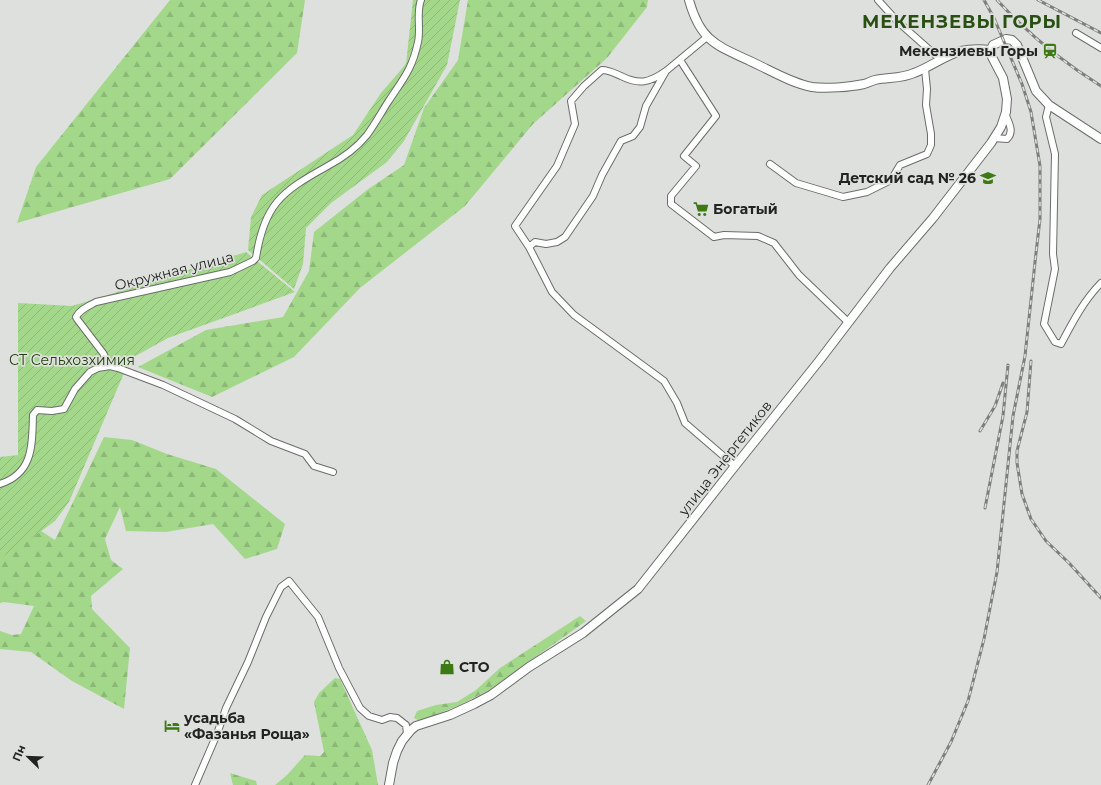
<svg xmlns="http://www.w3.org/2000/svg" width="1101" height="785" font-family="Montserrat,sans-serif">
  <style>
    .forest { fill: url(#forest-firs) }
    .garden { fill: url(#garden-furrows) }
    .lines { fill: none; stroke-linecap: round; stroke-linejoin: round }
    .minor-casing { stroke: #6b6d6b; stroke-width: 8 }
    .major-casing { stroke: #6b6d6b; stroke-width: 10 }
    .minor { stroke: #fff; stroke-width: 6 }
    .major { stroke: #fff; stroke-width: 8 }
    .rail-casing { stroke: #7e7f7d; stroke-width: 3 }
    .rail { stroke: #dee0dd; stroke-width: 1.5; stroke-dasharray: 4.5; stroke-linecap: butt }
    .labels { text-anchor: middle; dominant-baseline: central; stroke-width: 3.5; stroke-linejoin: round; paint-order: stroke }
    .poi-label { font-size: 14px; font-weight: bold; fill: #222322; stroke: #dee0dd; text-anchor: start }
    .street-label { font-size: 14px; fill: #222322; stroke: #dee0dd }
    .park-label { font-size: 14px; fill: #1f4009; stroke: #dee0dd }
    .district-label { font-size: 18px; font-weight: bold; letter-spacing: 1px; fill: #295012; stroke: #dee0dd }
  </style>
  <defs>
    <pattern id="forest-firs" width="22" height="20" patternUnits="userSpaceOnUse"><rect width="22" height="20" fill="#a3d88a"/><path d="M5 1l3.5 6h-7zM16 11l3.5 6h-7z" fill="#8cb977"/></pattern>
    <pattern id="garden-furrows" width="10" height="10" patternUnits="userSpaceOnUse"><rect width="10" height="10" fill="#a3d88a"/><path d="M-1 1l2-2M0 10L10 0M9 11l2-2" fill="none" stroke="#8cb977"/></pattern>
  </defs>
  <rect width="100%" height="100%" fill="#dee0dd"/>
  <!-- forest -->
  <path class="forest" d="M 170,0 L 305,0 L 297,53 L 170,179 L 17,223 L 36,167 Z
    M 468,0 L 648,0 L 647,7 L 607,58 L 533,124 L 465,206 L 360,288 L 294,357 L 212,397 L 138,367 L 206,330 L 283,317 L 309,271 L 314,232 L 367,190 L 404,165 L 424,108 L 458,60 Z
    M 104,437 L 132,440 L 167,454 L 216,469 L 285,524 L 277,549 L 245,559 L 213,524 L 166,532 L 126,531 L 120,507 L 105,539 L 111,560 L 123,569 L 91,596 L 92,609 L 130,648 L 124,709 L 72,681 L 31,652 L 0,649 L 0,631 L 12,635 L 21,634 L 34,606 L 4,602 L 0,603 L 0,531 L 38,529 L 55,540 Z
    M 580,616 L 586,621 L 491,689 L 460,705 L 420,721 L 414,718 L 417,711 L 436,705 L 457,702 L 476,690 L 500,668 Z
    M 335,678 L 340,679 L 372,750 L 378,785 L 275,785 L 287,775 L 305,755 L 320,756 L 324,752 L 314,702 L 319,693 Z
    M 230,773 L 256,781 L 257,785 L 233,785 Z"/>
  <!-- garden -->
  <path class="garden" d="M 413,0 L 460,0 L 447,65 L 404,141 L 387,162 L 331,203 L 306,228 L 303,264 L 294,289 L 248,250 L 251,217 L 262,195 L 353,135 L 381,93 L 406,64 Z
    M 246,252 L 295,292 L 168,338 L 130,359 L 69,502 L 55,521 L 25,543 L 0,558 L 0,457 L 18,455 L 18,303 L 72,306 Z"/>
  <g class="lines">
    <defs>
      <path id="minor" d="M 878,0 L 897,21 L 941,60
        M 1076,33 L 1101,48
        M 680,60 L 716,116 L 684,156 L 696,166 L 671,196 L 671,204 L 714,237 L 724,235 L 758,236 L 774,243 L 799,275 L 848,322
        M 666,71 C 649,83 639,85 621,76 C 614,73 609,70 602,70 L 584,86 L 571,101 L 575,124 L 557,166 L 515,226 L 529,247 L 552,292 L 574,315 L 664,381 L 677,403 L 685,423 L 735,466
        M 1049,105 L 1046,117 L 1055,154 L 1053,254 L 1055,269 L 1044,324 L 1055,342 L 1061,344 C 1072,323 1084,300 1101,283
        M 994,138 L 1007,139 C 1015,131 1008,122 1005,113
        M 770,164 L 796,183 L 843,197 L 867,192 L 891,180 L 900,165 L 927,154 L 931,145 L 931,134 L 926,105 L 927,89 L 925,69
        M 529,247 L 535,242 L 546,244 L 557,242 L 565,237 L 593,196 L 602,175 L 621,141 L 633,136 L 640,127 L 646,106 L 666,71 L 707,37
        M 110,366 L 103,353 L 77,319 L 76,317 C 80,309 89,306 96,302 L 230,272 L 253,261 L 256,258 C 264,205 281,192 326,167 C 341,159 356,149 367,135 C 375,124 381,113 388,102 C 403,79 412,70 418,42 C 421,28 416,13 421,0
        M 0,484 C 34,473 32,444 33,415 L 37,410 L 52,411 L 64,409 L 75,389 L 90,372 L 98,368 L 110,366 L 118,368 L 163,385 L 235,419 L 271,441 L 305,454 L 314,466 L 333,472
        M 195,785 L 217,734 L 226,708 L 248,662 L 266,617 L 281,587 L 289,581 L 318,617 L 339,668 L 360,708 L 369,716 L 382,720 L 390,717 L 397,718 L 406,725 L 407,734"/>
      <path id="major" d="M 689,0 C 700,40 715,45 750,61 C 770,70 791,83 812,87 C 826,89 850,87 864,84 C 868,83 871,81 875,80 C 888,77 901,79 914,73 C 930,67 944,56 961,51 C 970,49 981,49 991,50
        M 389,785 L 393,763 L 397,751 L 402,741 L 411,730 L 416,726 L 450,715 L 474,704 L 491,695 L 529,667 L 583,633 L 638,589 L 735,466 L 819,361 L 890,268 L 933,218 L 991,143 L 1001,127 L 1006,112 L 1007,99 L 1003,78 L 992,57 L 991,50 L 993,45 L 1006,39 L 1012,40 L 1017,45 L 1036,91 L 1049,105 L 1101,139"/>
    </defs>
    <!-- minor casing -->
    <use href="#minor" class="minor-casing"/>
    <!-- major casing -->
    <use href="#major" class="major-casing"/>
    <!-- minor -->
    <use href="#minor" class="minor"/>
    <!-- major -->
    <use href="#major" class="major"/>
    <defs>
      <path id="rail" d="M 997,0 C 1029,35 1061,61 1101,86
        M 1038,0 L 1101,33
        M 1031,361 L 1027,412 L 1017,451 L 1017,463 L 1022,494 L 1031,519 L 1046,541 L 1069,563 L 1101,598
        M 980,431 L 995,406 L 1003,383
        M 985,508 L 1003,416 L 1008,365
        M 928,785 L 951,742 L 968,701 L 984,639 L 997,572 L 1013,416 L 1025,356 L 1036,253 L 1040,219 L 1040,166 L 1031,112 L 1022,84 L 994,18 L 984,0"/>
    </defs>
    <!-- rail casing -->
    <use href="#rail" class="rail-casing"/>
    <!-- rail -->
    <use href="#rail" class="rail"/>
  </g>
  <!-- icons -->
  <defs>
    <symbol id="station-bare" viewBox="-9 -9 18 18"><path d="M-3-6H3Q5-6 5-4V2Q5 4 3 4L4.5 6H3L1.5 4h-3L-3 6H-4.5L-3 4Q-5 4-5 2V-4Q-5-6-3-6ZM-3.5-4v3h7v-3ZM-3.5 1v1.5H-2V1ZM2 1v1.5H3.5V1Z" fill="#3e7a14" stroke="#dee0dd" stroke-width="2.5" paint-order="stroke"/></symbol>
    <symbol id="school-bare" viewBox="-9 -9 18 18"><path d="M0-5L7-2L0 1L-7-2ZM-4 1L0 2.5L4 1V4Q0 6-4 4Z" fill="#3e7a14" stroke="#dee0dd" stroke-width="2.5" paint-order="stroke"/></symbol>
    <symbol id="supermarket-bare" viewBox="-9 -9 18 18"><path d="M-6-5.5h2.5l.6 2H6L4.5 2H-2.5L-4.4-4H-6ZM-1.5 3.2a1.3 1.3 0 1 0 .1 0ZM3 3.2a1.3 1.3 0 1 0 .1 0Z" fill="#3e7a14" stroke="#dee0dd" stroke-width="2.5" paint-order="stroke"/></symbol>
    <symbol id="shop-bare" viewBox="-9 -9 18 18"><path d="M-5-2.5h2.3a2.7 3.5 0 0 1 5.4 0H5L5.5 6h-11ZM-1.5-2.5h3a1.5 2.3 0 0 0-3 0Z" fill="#3e7a14" stroke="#dee0dd" stroke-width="2.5" paint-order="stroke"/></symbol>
    <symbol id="hotel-bare" viewBox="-9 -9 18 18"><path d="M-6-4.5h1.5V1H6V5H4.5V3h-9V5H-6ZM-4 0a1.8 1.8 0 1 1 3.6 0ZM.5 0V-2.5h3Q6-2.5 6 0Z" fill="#3e7a14" stroke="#dee0dd" stroke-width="2.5" paint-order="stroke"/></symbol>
  </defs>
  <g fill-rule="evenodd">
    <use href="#station-bare" x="1039" y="40" width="22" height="22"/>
    <use href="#school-bare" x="977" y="167" width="22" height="22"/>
    <use href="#supermarket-bare" x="690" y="198" width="22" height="22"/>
    <use href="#shop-bare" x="436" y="656" width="22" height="22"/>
    <use href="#hotel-bare" x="161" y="715" width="22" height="22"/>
  </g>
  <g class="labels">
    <!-- poi labels -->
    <g class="poi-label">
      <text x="1038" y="51" text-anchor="end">Мекензиевы Горы</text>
      <text x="976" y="178" text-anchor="end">Детский сад № 26</text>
      <text x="713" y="209">Богатый</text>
      <text x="459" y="667">СТО</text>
      <text x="184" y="718">усадьба<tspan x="184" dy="16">«Фазанья Роща»</tspan></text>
    </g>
    <!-- street labels -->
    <g class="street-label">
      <text transform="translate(174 271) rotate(-14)">Окружная улица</text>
      <text transform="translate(725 458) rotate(-52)">улица Энергетиков</text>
    </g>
    <!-- park labels -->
    <g class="park-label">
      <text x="72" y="360">СТ Сельхозхимия</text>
    </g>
    <!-- district labels -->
    <g class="district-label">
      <text x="962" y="22">МЕКЕНЗЕВЫ ГОРЫ</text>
    </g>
  </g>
  <!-- north arrow -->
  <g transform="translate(28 757) rotate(293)" stroke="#dee0dd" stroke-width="3" paint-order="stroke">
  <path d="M0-3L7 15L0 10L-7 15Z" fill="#222322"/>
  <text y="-6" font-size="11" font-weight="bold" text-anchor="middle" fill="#222322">Пн</text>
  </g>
</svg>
